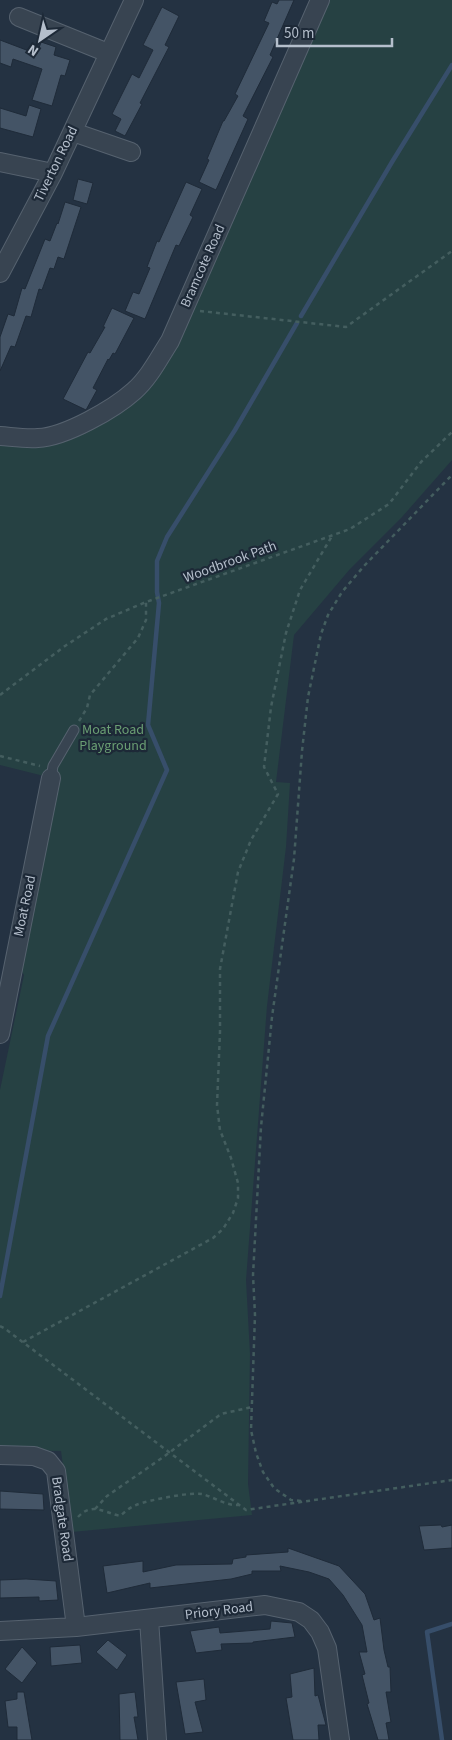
<svg xmlns="http://www.w3.org/2000/svg" width="452" height="1740" font-family="'Source Sans 3',sans-serif">
  <style>
    .green { fill: #264143 }
    .lines { fill: none; stroke-linecap: round; stroke-linejoin: round }
    .stream { stroke: #374e6a; stroke-width: 4.5 }
    .building { fill: #445466; stroke: #1f2b39 }
    .service-casing { stroke: #56626f; stroke-width: 11 }
    .minor-casing { stroke: #56626f; stroke-width: 20 }
    .path { stroke: #445e5f; stroke-width: 2.5; stroke-dasharray: 4 4; stroke-linecap: butt }
    .service { stroke: #384451; stroke-width: 9 }
    .minor { stroke: #384451; stroke-width: 18 }
    .labels { text-anchor: middle; dominant-baseline: central; stroke-width: 4.5; stroke-linejoin: round; paint-order: stroke }
    .street-label { font-size: 14px; fill: #b5bfcc; stroke: #1d2937 }
    .park-label { font-size: 14px; fill: #6a9e73; stroke: #1d2937 }
  </style>
  <rect width="100%" height="100%" fill="#243242"/>
  <!-- green -->
  <path class="green" d="M 320,0 L 452,0 L 452,460 L 402,517 L 350,569 L 294,635 L 276,782 L 290,783 L 286,847 L 267,1006 L 246,1280 L 250,1354 L 248,1484 L 252,1515 L 72,1532 L 61,1451 L 0,1450 L 0,1090 L 24,975 L 19,967 L 60,780 L 0,765 L 0,436 L 39,438 L 97,416 L 149,373 Z"/>
  <g class="lines">
    <!-- stream -->
    <path class="stream" d="M 301,316 L 392,162 L 452,65
      M 0,1296 L 48,1036 L 167,770 L 148,725 L 159,603 L 157,592 L 157,561 L 167,537 L 235,430 L 297,323
      M 442,1740 L 427,1632 L 452,1624"/>
  </g>
  <!-- building -->
  <path class="building" d="M 279,0 L 294,0 L 270,55 L 273,57 L 243,116 L 248,119 L 216,190 L 199,182 L 209,160 L 207,159 L 223,121 L 224,121 L 238,96 L 235,94 L 269,23 L 264,21 L 272,2 L 277,4 Z
    M 162,7 L 179,16 L 165,45 L 169,47 L 140,103 L 142,104 L 125,136 L 115,131 L 121,119 L 112,114 L 132,74 L 139,78 L 153,50 L 143,45 Z
    M 0,40 L 37,54 L 41,42 L 56,47 L 54,55 L 70,60 L 65,76 L 61,75 L 52,106 L 32,100 L 42,69 L 13,59 L 11,67 L 0,63 Z
    M 29,105 L 41,109 L 33,137 L 0,128 L 0,108 L 26,116 Z
    M 78,179 L 93,183 L 87,204 L 73,200 Z
    M 186,182 L 202,189 L 190,215 L 193,217 L 179,246 L 176,245 L 145,319 L 125,311 L 133,292 L 139,294 L 150,268 L 147,267 L 157,241 L 159,242 Z
    M 65,202 L 81,207 L 64,259 L 58,257 L 54,269 L 50,268 L 42,290 L 39,289 L 31,317 L 26,316 L 15,347 L 11,346 L 0,371 L 0,337 L 8,314 L 14,316 L 22,288 L 25,289 L 45,239 L 50,241 L 57,223 L 58,224 Z
    M 112,308 L 134,318 L 115,354 L 113,353 L 109,360 L 108,359 L 93,388 L 97,390 L 86,410 L 63,399 L 88,352 L 90,353 L 105,327 L 103,327 Z
    M 0,1491 L 43,1494 L 44,1510 L 0,1509 Z
    M 441,1525 L 442,1527 L 452,1525 L 452,1548 L 424,1550 L 419,1526 Z
    M 288,1548 L 339,1566 L 365,1594 L 374,1620 L 380,1618 L 384,1650 L 388,1667 L 390,1667 L 391,1692 L 386,1692 L 391,1722 L 386,1723 L 389,1740 L 378,1740 L 367,1704 L 369,1703 L 362,1675 L 365,1674 L 359,1652 L 367,1652 L 362,1625 L 343,1595 L 329,1579 L 309,1572 L 280,1566 L 281,1571 L 252,1571 L 252,1574 L 231,1579 L 150,1588 L 150,1583 L 107,1593 L 103,1566 L 143,1561 L 143,1572 L 176,1565 L 232,1564 L 233,1559 L 246,1557 L 246,1555 L 288,1552 Z
    M 26,1579 L 56,1581 L 58,1600 L 39,1601 L 39,1597 L 0,1598 L 0,1580 Z
    M 271,1621 L 292,1623 L 295,1637 L 253,1642 L 253,1643 L 221,1644 L 222,1650 L 196,1653 L 190,1631 L 219,1627 L 220,1633 L 270,1629 Z
    M 108,1640 L 127,1655 L 117,1670 L 96,1652 Z
    M 80,1645 L 82,1663 L 51,1666 L 50,1647 Z
    M 22,1647 L 37,1663 L 22,1683 L 5,1669 Z
    M 314,1668 L 315,1696 L 318,1695 L 326,1725 L 318,1725 L 319,1740 L 293,1740 L 286,1698 L 292,1697 L 290,1674 Z
    M 204,1679 L 206,1700 L 195,1702 L 203,1732 L 185,1734 L 176,1682 Z
    M 17,1692 L 24,1692 L 32,1740 L 17,1740 L 17,1727 L 8,1727 L 5,1701 L 17,1699 Z
    M 135,1692 L 138,1717 L 134,1717 L 138,1740 L 120,1740 L 119,1694 Z"/>
  <g class="lines">
    <defs>
      <path id="service" d="M 51,778 L 53,766 L 74,730"/>
      <path id="minor" d="M 19,17 L 108,53
        M 73,132 L 131,152
        M 0,162 L 53,173
        M 0,273 L 53,173 L 134,0
        M 0,436 C 13,437 26,439 38,438 C 65,437 114,409 134,391 C 149,378 159,358 170,341 L 320,0
        M 0,1034 L 51,778
        M 0,1455 L 34,1456 L 48,1461 L 56,1471 L 76,1627
        M 149,1619 L 157,1740
        M 0,1631 L 76,1627 L 265,1605 L 299,1612 L 311,1620 L 320,1632 L 327,1648 L 340,1740"/>
    </defs>
    <!-- service casing -->
    <use href="#service" class="service-casing"/>
    <!-- minor casing -->
    <use href="#minor" class="minor-casing"/>
    <!-- path -->
    <path class="path" d="M 200,311 L 346,327 L 452,251
      M 0,695 L 65,646 L 106,619 L 146,602 L 350,529 L 389,504 L 421,462 L 452,432
      M 79,721 L 87,708 L 90,695 L 138,638 L 146,620 L 146,602
      M 0,756 L 40,766
      M 0,1326 L 4,1328 L 246,1510 L 452,1480
      M 23,1342 L 213,1238 L 223,1229 L 233,1213 L 238,1198 L 238,1183 L 231,1158 L 220,1130 L 217,1105 L 220,1032 L 220,969 L 238,872 L 251,840 L 278,794 L 264,767 L 271,707 L 286,633 L 300,590 L 332,536
      M 301,1501 L 291,1500 L 274,1488 L 263,1472 L 256,1453 L 251,1430 L 255,1315 L 253,1275 L 261,1127 L 272,1017 L 294,859 L 302,751 L 308,697 L 321,634 L 328,615 L 342,592 L 364,566 L 452,475
      M 95,1509 L 107,1496 L 162,1458 L 221,1414 L 252,1407
      M 78,1517 C 92,1502 103,1512 120,1516 C 125,1512 130,1507 136,1505 C 149,1500 189,1492 202,1494 C 214,1497 226,1506 239,1505"/>
    <!-- service -->
    <use href="#service" class="service"/>
    <!-- minor -->
    <use href="#minor" class="minor"/>
  </g>
  <g class="labels">
    <!-- street labels -->
    <g class="street-label">
      <text transform="translate(56 164) rotate(-64)">Tiverton Road</text>
      <text transform="translate(203 266) rotate(-66)">Bramcote Road</text>
      <text transform="translate(230 562) rotate(-20)">Woodbrook Path</text>
      <text transform="translate(25 906) rotate(-78)">Moat Road</text>
      <text transform="translate(62 1519) rotate(82)">Bradgate Road</text>
      <text transform="translate(219 1611) rotate(-7)">Priory Road</text>
    </g>
    <!-- park labels -->
    <g class="park-label">
      <text x="113" y="730">Moat Road<tspan x="113" dy="16">Playground</tspan></text>
    </g>
  </g>
  <!-- north arrow -->
  <g transform="translate(40 40) rotate(214)" stroke="#1d2937" stroke-width="4" paint-order="stroke">
  <path d="M0-4L9 19L0 12L-9 19Z" fill="#b5bfcc"/>
  <text y="-8" font-size="14" font-weight="bold" text-anchor="middle" fill="#b5bfcc">N</text>
  </g>
  <!-- scale -->
  <path d="M277 38v8h115v-8" fill="none" stroke="#b5bfcc" stroke-width="2.5"/>
  <text x="284" y="38" font-size="15" fill="#b5bfcc" stroke="#1d2937" stroke-width="4" paint-order="stroke">50 m</text>
</svg>
